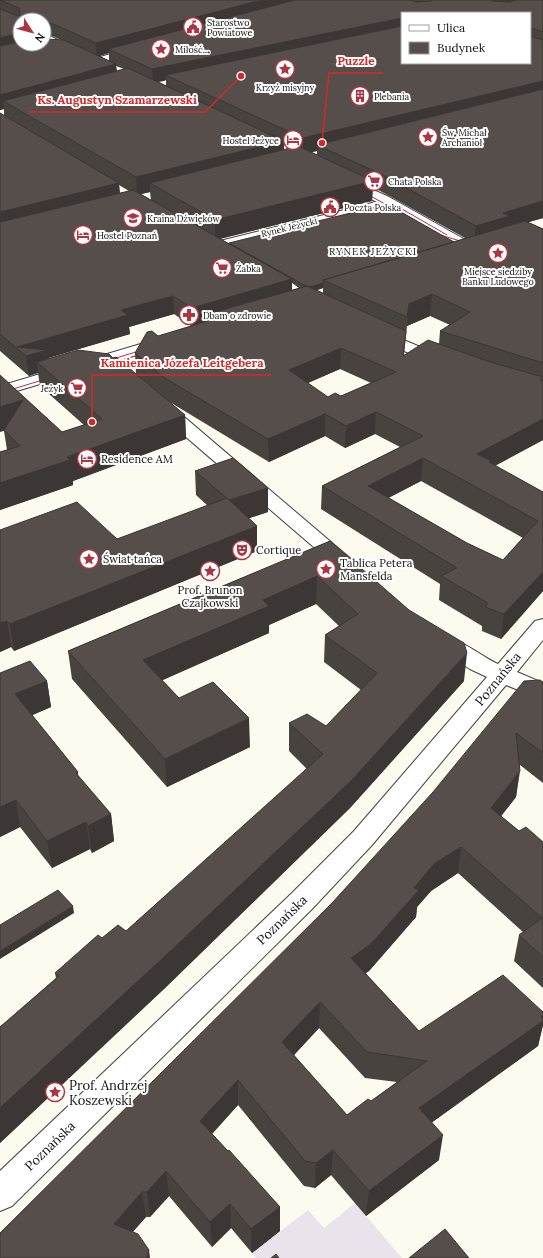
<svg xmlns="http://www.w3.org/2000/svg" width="543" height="1258" font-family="Lora,serif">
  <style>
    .industrial { fill: #eae3eb }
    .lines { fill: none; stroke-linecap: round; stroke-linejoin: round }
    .minor-casing { stroke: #414141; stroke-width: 2 }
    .tertiary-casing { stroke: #414141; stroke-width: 2 }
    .minor { fill: #fff; fill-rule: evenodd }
    .tertiary { fill: #fff; fill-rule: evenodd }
    .tram { stroke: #af3442; stroke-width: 1 }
    .wall { fill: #494340; fill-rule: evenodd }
    .shaded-wall { fill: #3c3734 }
    .building { fill: #554e4b; stroke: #3c3734; fill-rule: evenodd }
    .labels { text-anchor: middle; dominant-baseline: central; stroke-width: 4; stroke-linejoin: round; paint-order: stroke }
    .far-poi-label { font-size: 9px; fill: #0e0e0e; stroke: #fff; text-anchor: start }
    .far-street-label { font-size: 9px; fill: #0e0e0e; stroke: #fff }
    .far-neighbourhood-label { font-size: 10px; letter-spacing: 1px; fill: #0e0e0e; stroke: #fff }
    .poi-label { font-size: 11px; fill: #0e0e0e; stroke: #fff; text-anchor: start }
    .near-street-label { font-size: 13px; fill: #0e0e0e; stroke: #fff }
    .near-poi-label { font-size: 13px; fill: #0e0e0e; stroke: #fff; text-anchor: start }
    .leader { fill: none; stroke: #d62828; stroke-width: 1.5 }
    .callout-dot { fill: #d62828; stroke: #fff; stroke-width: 1.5 }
    .callout-label { font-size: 12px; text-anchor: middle; font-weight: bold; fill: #d62828; stroke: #fff; stroke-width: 4; stroke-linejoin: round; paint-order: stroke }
  </style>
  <rect width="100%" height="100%" fill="#fdfaf0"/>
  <!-- industrial -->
  <path class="industrial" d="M 355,1203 L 402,1258 L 256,1258 L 252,1253 L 308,1210 L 324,1228 Z"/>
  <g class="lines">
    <defs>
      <path id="minor" d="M 138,46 L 141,47 L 143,49 L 141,51 L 94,65 L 89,62 L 90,60 Z
        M 388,199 L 394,203 L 393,206 L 213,251 L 208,250 L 206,247 L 208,244 Z
        M 377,329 L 447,358 L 449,361 L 447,364 L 441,366 L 435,364 L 371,337 L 369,334 L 371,331 Z
        M 163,403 L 169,404 L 352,560 L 355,564 L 352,568 L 345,570 L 338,568 L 157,412 L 154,408 L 157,404 Z
        M 543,619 L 543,640 L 517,672 L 543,683 L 543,700 L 506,685 L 372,845 L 312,909 L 12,1206 L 0,1211 L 0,1171 L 292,893 L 354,831 L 487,677 L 470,669 L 434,647 L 431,642 L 434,637 C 453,632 480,656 498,664 L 535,621 Z"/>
      <path id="tertiary" d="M 44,33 L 79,51 L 81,53 L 76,56 L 73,55 L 44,40 Z
        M 345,177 L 389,197 L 478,247 L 480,250 L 478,253 L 468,253 L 379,203 L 341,184 L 339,181 Z
        M 164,337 L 170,339 L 172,342 L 170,345 L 0,396 L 0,386 Z"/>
    </defs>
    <!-- minor casing -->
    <use href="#minor" class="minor-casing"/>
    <!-- tertiary casing -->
    <use href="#tertiary" class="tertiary-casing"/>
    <!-- minor -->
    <use href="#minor" class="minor"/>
    <!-- tertiary -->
    <use href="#tertiary" class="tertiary"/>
    <!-- tram -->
    <path class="tram" d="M 363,192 L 398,211
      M 395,205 L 447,235
      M 440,235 L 467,243
      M 106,361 L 146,349
      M 0,393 L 49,378"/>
  </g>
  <!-- wall -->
  <path class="wall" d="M 0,0 L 543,0 L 543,218 L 528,222 L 543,229 L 543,440 L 495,466 L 543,492 L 543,591 L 501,639 L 482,631 L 482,626 L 439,600 L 440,584 L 321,509 L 322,486 L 400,447 L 375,434 L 345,448 L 325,436 L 269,462 L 168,401 L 185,415 L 186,439 L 73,481 L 73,485 L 0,510 L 0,452 L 7,450 L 4,431 L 0,375 L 62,432 L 84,425 L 40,386 L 38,373 L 29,376 L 0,351 L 0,113 L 4,116 L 4,109 L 0,110 ZM 20,20 L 44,20 L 44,44 L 20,44 ZM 46,33 L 61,40 L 47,39 ZM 109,53 L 109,61 L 99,56 L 101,55 ZM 116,66 L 124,69 L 117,71 ZM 166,80 L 166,86 L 158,82 L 164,81 ZM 284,145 L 290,148 L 284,150 ZM 317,151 L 317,155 L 311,152 ZM 119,185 L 129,191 L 120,193 ZM 373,187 L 382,192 L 465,238 L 454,242 L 229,244 L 220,239 L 372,201 ZM 150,192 L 151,200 L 141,194 ZM 292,283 L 299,288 L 292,290 ZM 323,288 L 323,293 L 317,290 ZM 174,314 L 191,326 L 158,336 L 135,353 L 136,374 L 113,358 L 48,359 L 48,358 L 130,334 L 129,327 ZM 430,316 L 450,325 L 440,331 L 439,344 L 404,355 L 407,326 ZM 340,369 L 371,383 L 341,396 L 328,397 L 308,383 ZM 421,481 L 523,538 L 503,560 L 467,543 L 388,498 Z
    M 195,471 L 268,488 L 268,512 L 249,518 L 257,526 L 257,551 L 14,651 L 11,647 L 0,652 L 0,530 L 117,539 L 208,506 L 196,495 Z
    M 330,541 L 464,681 L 350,808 L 165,988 L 0,1143 L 0,1027 L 56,978 L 55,973 L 102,938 L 126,931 L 307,769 L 289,751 L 289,723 L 326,726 L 361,690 L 324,662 L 325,635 L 339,626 L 316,604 L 269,625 L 269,633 L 162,680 L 179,698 L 250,747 L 167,787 L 72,679 L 68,651 Z
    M 0,673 L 47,681 L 51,707 L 32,715 L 78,772 L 78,776 L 111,814 L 114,841 L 92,853 L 90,849 L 52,868 L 20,827 L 0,837 Z
    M 543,682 L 543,783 L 520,765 L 516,797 L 501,816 L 519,831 L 543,842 L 543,988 L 514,961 L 519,935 L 523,932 L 458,873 L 431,891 L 417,907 L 416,917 L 369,971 L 365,973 L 419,1031 L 543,1012 L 543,1025 L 538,1046 L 432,1122 L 439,1160 L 366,1216 L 331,1175 L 315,1188 L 304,1186 L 238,1105 L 212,1134 L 280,1207 L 280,1231 L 252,1253 L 231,1228 L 212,1247 L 169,1196 L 150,1217 L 146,1217 L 132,1232 L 0,1258 L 332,903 ZM 319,1028 L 365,1078 L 397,1082 L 371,1101 L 347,1115 L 294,1055 Z"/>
  <!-- shaded-wall -->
  <path class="shaded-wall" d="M 262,0 L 309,0 L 108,49 L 109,53 L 97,57 L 96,43 Z
    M 492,0 L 533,0 L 493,10 Z
    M 402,18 L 402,31 L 165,75 L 166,80 L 153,83 L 152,69 Z
    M 532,28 L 530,42 L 530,30 Z
    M 20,33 L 20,44 L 0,51 L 0,38 Z
    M 116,64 L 117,78 L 3,101 L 4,109 L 0,110 L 0,95 Z
    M 543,81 L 543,95 L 317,145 L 317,151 L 303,154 L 303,138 Z
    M 284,141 L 284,159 L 150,183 L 150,192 L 137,195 L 136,177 Z
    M 373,181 L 372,201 L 215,240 L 215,220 Z
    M 119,183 L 120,199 L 0,229 L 0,212 Z
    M 543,201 L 543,218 L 509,228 L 474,243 L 476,226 L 503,213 Z
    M 292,279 L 292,298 L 211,320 L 204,315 L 205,324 L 192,327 L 192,308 Z
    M 323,283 L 323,288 L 309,293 L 309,287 Z
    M 432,294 L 430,316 L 407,326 L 406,339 L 409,304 Z
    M 173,296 L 174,314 L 129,327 L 130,334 L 48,358 L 50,370 L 37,362 L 38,373 L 29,376 L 26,356 L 17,347 L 121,310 Z
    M 341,348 L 340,369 L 289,391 L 289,370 Z
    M 23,400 L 26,424 L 0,432 L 0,407 Z
    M 376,412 L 375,434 L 345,448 L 346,426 Z
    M 325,414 L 325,436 L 269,462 L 268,439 Z
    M 185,415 L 186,439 L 73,481 L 73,485 L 0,510 L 0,483 L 67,457 Z
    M 543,419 L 543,440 L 491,467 L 477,454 Z
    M 423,458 L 421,481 L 367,509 L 368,486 Z
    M 268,488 L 268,512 L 229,525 L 229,501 Z
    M 257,526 L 257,551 L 14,651 L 10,624 Z
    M 543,572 L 543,591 L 501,639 L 504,614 Z
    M 317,576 L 316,604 L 269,625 L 269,633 L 145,688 L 143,660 L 263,600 Z
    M 7,621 L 11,647 L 0,652 L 0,623 Z
    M 467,653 L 464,681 L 350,808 L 165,988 L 0,1143 L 0,1108 Z
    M 47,681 L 51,707 L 19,721 L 15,694 Z
    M 249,718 L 250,747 L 167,787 L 165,759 Z
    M 520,771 L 516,797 L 487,834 L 491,808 Z
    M 16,800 L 20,827 L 0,837 L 0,807 Z
    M 111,814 L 114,841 L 92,853 L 88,826 Z
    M 86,822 L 90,849 L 52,868 L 47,841 Z
    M 461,847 L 458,873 L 431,891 L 417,907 L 416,917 L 369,971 L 350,984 L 351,958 L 414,888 L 434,864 Z
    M 73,906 L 74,913 L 0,959 L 0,951 Z
    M 320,1002 L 319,1028 L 282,1068 L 282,1042 Z
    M 543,1015 L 543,1025 L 538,1046 L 416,1134 L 419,1108 Z
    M 238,1080 L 238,1105 L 201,1146 L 200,1121 Z
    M 443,1135 L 439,1160 L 366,1216 L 369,1191 Z
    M 333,1150 L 331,1175 L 315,1188 L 316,1163 Z
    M 166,1171 L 169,1196 L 150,1217 L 147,1192 Z
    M 142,1192 L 146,1217 L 118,1249 L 114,1224 Z
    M 230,1204 L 231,1228 L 212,1247 L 210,1222 Z
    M 280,1207 L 280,1231 L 252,1253 L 251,1229 Z
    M 149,1250 L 150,1258 L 146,1258 Z"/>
  <!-- building -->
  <path class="building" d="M 0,0 L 262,0 L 96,43 L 42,19 L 42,20 L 20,20 L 20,33 L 0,38 L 0,9 L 18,16 L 20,15 L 19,8 Z
    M 295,0 L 411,0 L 416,2 L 432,1 L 431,0 L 492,0 L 492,1 L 509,2 L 517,0 L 543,0 L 543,32 L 532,28 L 530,30 L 530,36 L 543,40 L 543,81 L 303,138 L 165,75 L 402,26 L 402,63 L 530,63 L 530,13 L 402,13 L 402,18 L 152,69 L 108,49 Z
    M 44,39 L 64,40 L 116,64 L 0,95 L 0,46 L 20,42 L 20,44 L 44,44 Z
    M 128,68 L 284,141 L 136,177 L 3,101 Z
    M 543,89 L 543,201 L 503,213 L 510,216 L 476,226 L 383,175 L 317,145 Z
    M 0,113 L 119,183 L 0,212 Z
    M 298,146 L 373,181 L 215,220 L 150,183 Z
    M 133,190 L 292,279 L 192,308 L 173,296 L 121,310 L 128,315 L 17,347 L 47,350 L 26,356 L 0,334 L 0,222 Z
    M 387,204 L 454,242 L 323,280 L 323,283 L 310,287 L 307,286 L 306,286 L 229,243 Z
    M 525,221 L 543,229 L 543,363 L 440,331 L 470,312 L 432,294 L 409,304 L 407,317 L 323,280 Z
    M 307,286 L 406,331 L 403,356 L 428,340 L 490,362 L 543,377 L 540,380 L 543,381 L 543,419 L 477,454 L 492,461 L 489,462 L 543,492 L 543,539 L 542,540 L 543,540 L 543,572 L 504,614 L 485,607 L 488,603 L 441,576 L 457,568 L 322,486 L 423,436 L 376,412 L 346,426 L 325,414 L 268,439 L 163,377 L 135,353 L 147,332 L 152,331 L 158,336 L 211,320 L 204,315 ZM 341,348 L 396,372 L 341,396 L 335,393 L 328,397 L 289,370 ZM 423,458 L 538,521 L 503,560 L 467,543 L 368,486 Z
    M 78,350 L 109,354 L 113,358 L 116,357 L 185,415 L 67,457 L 70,460 L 0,483 L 0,452 L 20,446 L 4,430 L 23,400 L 0,407 L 0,375 L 62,432 L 102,419 L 37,362 Z
    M 233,458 L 268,488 L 229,500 L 195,471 Z
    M 227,498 L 257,526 L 10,624 L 7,621 L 0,623 L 0,530 L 77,502 L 117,539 Z
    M 330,541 L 409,610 L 464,643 L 467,653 L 352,780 L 162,959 L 0,1108 L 0,1027 L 59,976 L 55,973 L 98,935 L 102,938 L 118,925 L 126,931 L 323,754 L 289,723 L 307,714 L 326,726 L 377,673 L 325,635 L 358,614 L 317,576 L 263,600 L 269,606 L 143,660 L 179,698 L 213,682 L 249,718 L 165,759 L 68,651 Z
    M 30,661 L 47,681 L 15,694 L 78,772 L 76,773 L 111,814 L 88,826 L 86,822 L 47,841 L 16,800 L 0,807 L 0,673 Z
    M 540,680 L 543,682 L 543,753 L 516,733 L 520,771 L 491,808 L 519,831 L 526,827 L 543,842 L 543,957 L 519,935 L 542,918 L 461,847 L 434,864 L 414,888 L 419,890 L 371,944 L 351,958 L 419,1031 L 503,975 L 543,1012 L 543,1015 L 541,1017 L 543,1019 L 543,1021 L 419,1108 L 443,1135 L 369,1191 L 333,1150 L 316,1163 L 305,1161 L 238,1080 L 200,1121 L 228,1151 L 229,1150 L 280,1207 L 251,1229 L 230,1204 L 210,1222 L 166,1171 L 147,1192 L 142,1192 L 114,1224 L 138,1234 L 149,1250 L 146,1258 L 0,1258 L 0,1233 L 332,903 L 433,792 L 524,681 ZM 320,1002 L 367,1052 L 427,1061 L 371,1101 L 368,1099 L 347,1115 L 282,1042 Z
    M 58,890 L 73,906 L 0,951 L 0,925 Z
    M 445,1229 L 469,1258 L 409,1258 Z
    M 276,1254 L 279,1258 L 271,1258 Z"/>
  <!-- icons -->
  <defs>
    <symbol id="civic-ring" viewBox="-11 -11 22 22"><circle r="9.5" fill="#fff" stroke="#af3442" stroke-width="1.5"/><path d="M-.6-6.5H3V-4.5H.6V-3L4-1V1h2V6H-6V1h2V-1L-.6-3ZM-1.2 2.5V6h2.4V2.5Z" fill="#af3442"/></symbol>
    <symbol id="sight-ring" viewBox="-11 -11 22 22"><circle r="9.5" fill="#fff" stroke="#af3442" stroke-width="1.5"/><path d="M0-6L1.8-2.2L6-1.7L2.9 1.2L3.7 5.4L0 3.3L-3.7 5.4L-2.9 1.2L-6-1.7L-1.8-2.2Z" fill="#af3442"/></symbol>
    <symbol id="building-ring" viewBox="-11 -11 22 22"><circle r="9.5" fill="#fff" stroke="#af3442" stroke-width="1.5"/><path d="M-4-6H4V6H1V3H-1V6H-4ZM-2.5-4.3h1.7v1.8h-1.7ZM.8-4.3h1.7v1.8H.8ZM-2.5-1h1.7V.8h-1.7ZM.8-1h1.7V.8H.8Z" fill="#af3442"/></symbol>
    <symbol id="hotel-ring" viewBox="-11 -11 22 22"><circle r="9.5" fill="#fff" stroke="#af3442" stroke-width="1.5"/><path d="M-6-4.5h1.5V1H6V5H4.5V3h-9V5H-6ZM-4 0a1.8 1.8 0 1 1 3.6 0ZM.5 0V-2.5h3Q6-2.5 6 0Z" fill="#af3442"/></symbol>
    <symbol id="supermarket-ring" viewBox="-11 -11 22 22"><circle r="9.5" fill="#fff" stroke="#af3442" stroke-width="1.5"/><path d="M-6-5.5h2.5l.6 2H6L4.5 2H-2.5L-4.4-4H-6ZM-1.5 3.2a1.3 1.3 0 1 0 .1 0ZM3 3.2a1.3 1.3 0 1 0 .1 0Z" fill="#af3442"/></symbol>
    <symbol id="school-ring" viewBox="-11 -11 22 22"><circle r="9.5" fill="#fff" stroke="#af3442" stroke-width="1.5"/><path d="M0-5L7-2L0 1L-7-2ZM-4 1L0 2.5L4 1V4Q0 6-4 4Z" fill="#af3442"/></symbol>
    <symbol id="pharmacy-ring" viewBox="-11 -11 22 22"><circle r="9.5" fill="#fff" stroke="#af3442" stroke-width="1.5"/><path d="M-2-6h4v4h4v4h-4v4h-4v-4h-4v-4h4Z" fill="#af3442"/></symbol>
    <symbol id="theatre-ring" viewBox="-11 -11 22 22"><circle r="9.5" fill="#fff" stroke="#af3442" stroke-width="1.5"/><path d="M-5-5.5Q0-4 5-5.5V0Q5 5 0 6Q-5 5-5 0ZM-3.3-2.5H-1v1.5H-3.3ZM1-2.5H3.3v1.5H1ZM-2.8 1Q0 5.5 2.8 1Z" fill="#af3442"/></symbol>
  </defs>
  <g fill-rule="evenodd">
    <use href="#civic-ring" x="182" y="16" width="22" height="22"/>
    <use href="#sight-ring" x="150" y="38" width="22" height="22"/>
    <use href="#sight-ring" x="274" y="58" width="22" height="22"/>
    <use href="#building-ring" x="349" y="85" width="22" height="22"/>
    <use href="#sight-ring" x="417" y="126" width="22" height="22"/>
    <use href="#hotel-ring" x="282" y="129" width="22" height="22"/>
    <use href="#supermarket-ring" x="363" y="170" width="22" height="22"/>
    <use href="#civic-ring" x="319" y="196" width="22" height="22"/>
    <use href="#school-ring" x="122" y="207" width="22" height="22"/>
    <use href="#hotel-ring" x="72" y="224" width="22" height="22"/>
    <use href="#sight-ring" x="487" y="242" width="22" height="22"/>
    <use href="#supermarket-ring" x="211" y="257" width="22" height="22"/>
    <use href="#pharmacy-ring" x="178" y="304" width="22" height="22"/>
    <use href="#supermarket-ring" x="66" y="377" width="22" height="22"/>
    <use href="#hotel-ring" x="76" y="448" width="22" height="22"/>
    <use href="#theatre-ring" x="231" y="539" width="22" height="22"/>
    <use href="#sight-ring" x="78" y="548" width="22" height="22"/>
    <use href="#sight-ring" x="315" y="558" width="22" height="22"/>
    <use href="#sight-ring" x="199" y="560" width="22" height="22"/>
    <use href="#sight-ring" x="44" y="1081" width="22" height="22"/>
  </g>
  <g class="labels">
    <!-- far-poi labels -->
    <g class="far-poi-label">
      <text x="207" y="22">Starostwo<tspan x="207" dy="10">Powiatowe</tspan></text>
      <text x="175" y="49">Miłość...</text>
      <text x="285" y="87" text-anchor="middle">Krzyż misyjny</text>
      <text x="374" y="96">Plebania</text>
      <text x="442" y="132">Św. Michał<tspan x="442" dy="10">Archanioł</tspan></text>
      <text x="279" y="140" text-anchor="end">Hostel Jeżyce</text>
      <text x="388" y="181">Chata Polska</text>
      <text x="344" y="207">Poczta Polska</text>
      <text x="147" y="218">Kraina Dźwięków</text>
      <text x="97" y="235">Hostel Poznań</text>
      <text x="236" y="268">Żabka</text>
      <text x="498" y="271" text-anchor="middle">Miejsce siedziby<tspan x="498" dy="10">Banku Ludowego</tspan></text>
      <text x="203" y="315">Dbam o zdrowie</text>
      <text x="63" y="388" text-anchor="end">Jeżyk</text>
    </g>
    <!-- far-street labels -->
    <g class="far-street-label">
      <text transform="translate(289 227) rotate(-14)">Rynek Jeżycki</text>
    </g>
    <!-- far-neighbourhood labels -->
    <g class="far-neighbourhood-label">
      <text x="373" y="251">RYNEK JEŻYCKI</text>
    </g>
    <!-- poi labels -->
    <g class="poi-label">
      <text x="101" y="459">Residence AM</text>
      <text x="256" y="550">Cortique</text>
      <text x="103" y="559">Świat tańca</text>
      <text x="340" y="563">Tablica Petera<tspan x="340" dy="13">Mansfelda</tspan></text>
      <text x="210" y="590" text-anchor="middle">Prof. Brunon<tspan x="210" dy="13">Czajkowski</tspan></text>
    </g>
    <!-- near-street labels -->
    <g class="near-street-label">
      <text transform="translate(498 679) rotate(-51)">Poznańska</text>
      <text transform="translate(282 920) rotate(-44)">Poznańska</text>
      <text transform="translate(50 1146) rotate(-44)">Poznańska</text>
    </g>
    <!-- near-poi labels -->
    <g class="near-poi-label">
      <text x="69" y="1085">Prof. Andrzej<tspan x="69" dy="15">Koszewski</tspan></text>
    </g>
  </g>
  <!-- callouts -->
  <path class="leader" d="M322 143L329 73H383M241 76L205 112H29M92 422L92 375H271"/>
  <g class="callout-dot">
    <circle cx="322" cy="143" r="4"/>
    <circle cx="241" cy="76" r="4"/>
    <circle cx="92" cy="422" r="4"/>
  </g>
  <g class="callout-label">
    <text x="356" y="65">Puzzle</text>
    <text x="117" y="104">Ks. Augustyn Szamarzewski</text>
    <text x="182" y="367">Kamienica Józefa Leitgebera</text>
  </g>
  <!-- legend -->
  <rect x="401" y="12" width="130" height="52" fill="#ffffff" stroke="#9f9f9f"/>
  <rect x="409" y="25" width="20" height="6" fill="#ffffff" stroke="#9f9f9f"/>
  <text x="437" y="32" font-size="12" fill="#0e0e0e">Ulica</text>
  <rect x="409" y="42" width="20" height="12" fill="#554e4b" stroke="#9f9f9f"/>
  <text x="437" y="52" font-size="12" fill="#0e0e0e">Budynek</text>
  <!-- north arrow -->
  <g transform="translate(32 32) rotate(126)"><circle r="19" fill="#ffffff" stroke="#9f9f9f"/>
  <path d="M0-3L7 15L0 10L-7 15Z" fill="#af3442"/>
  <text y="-6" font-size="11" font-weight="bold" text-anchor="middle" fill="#0e0e0e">N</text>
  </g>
</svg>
